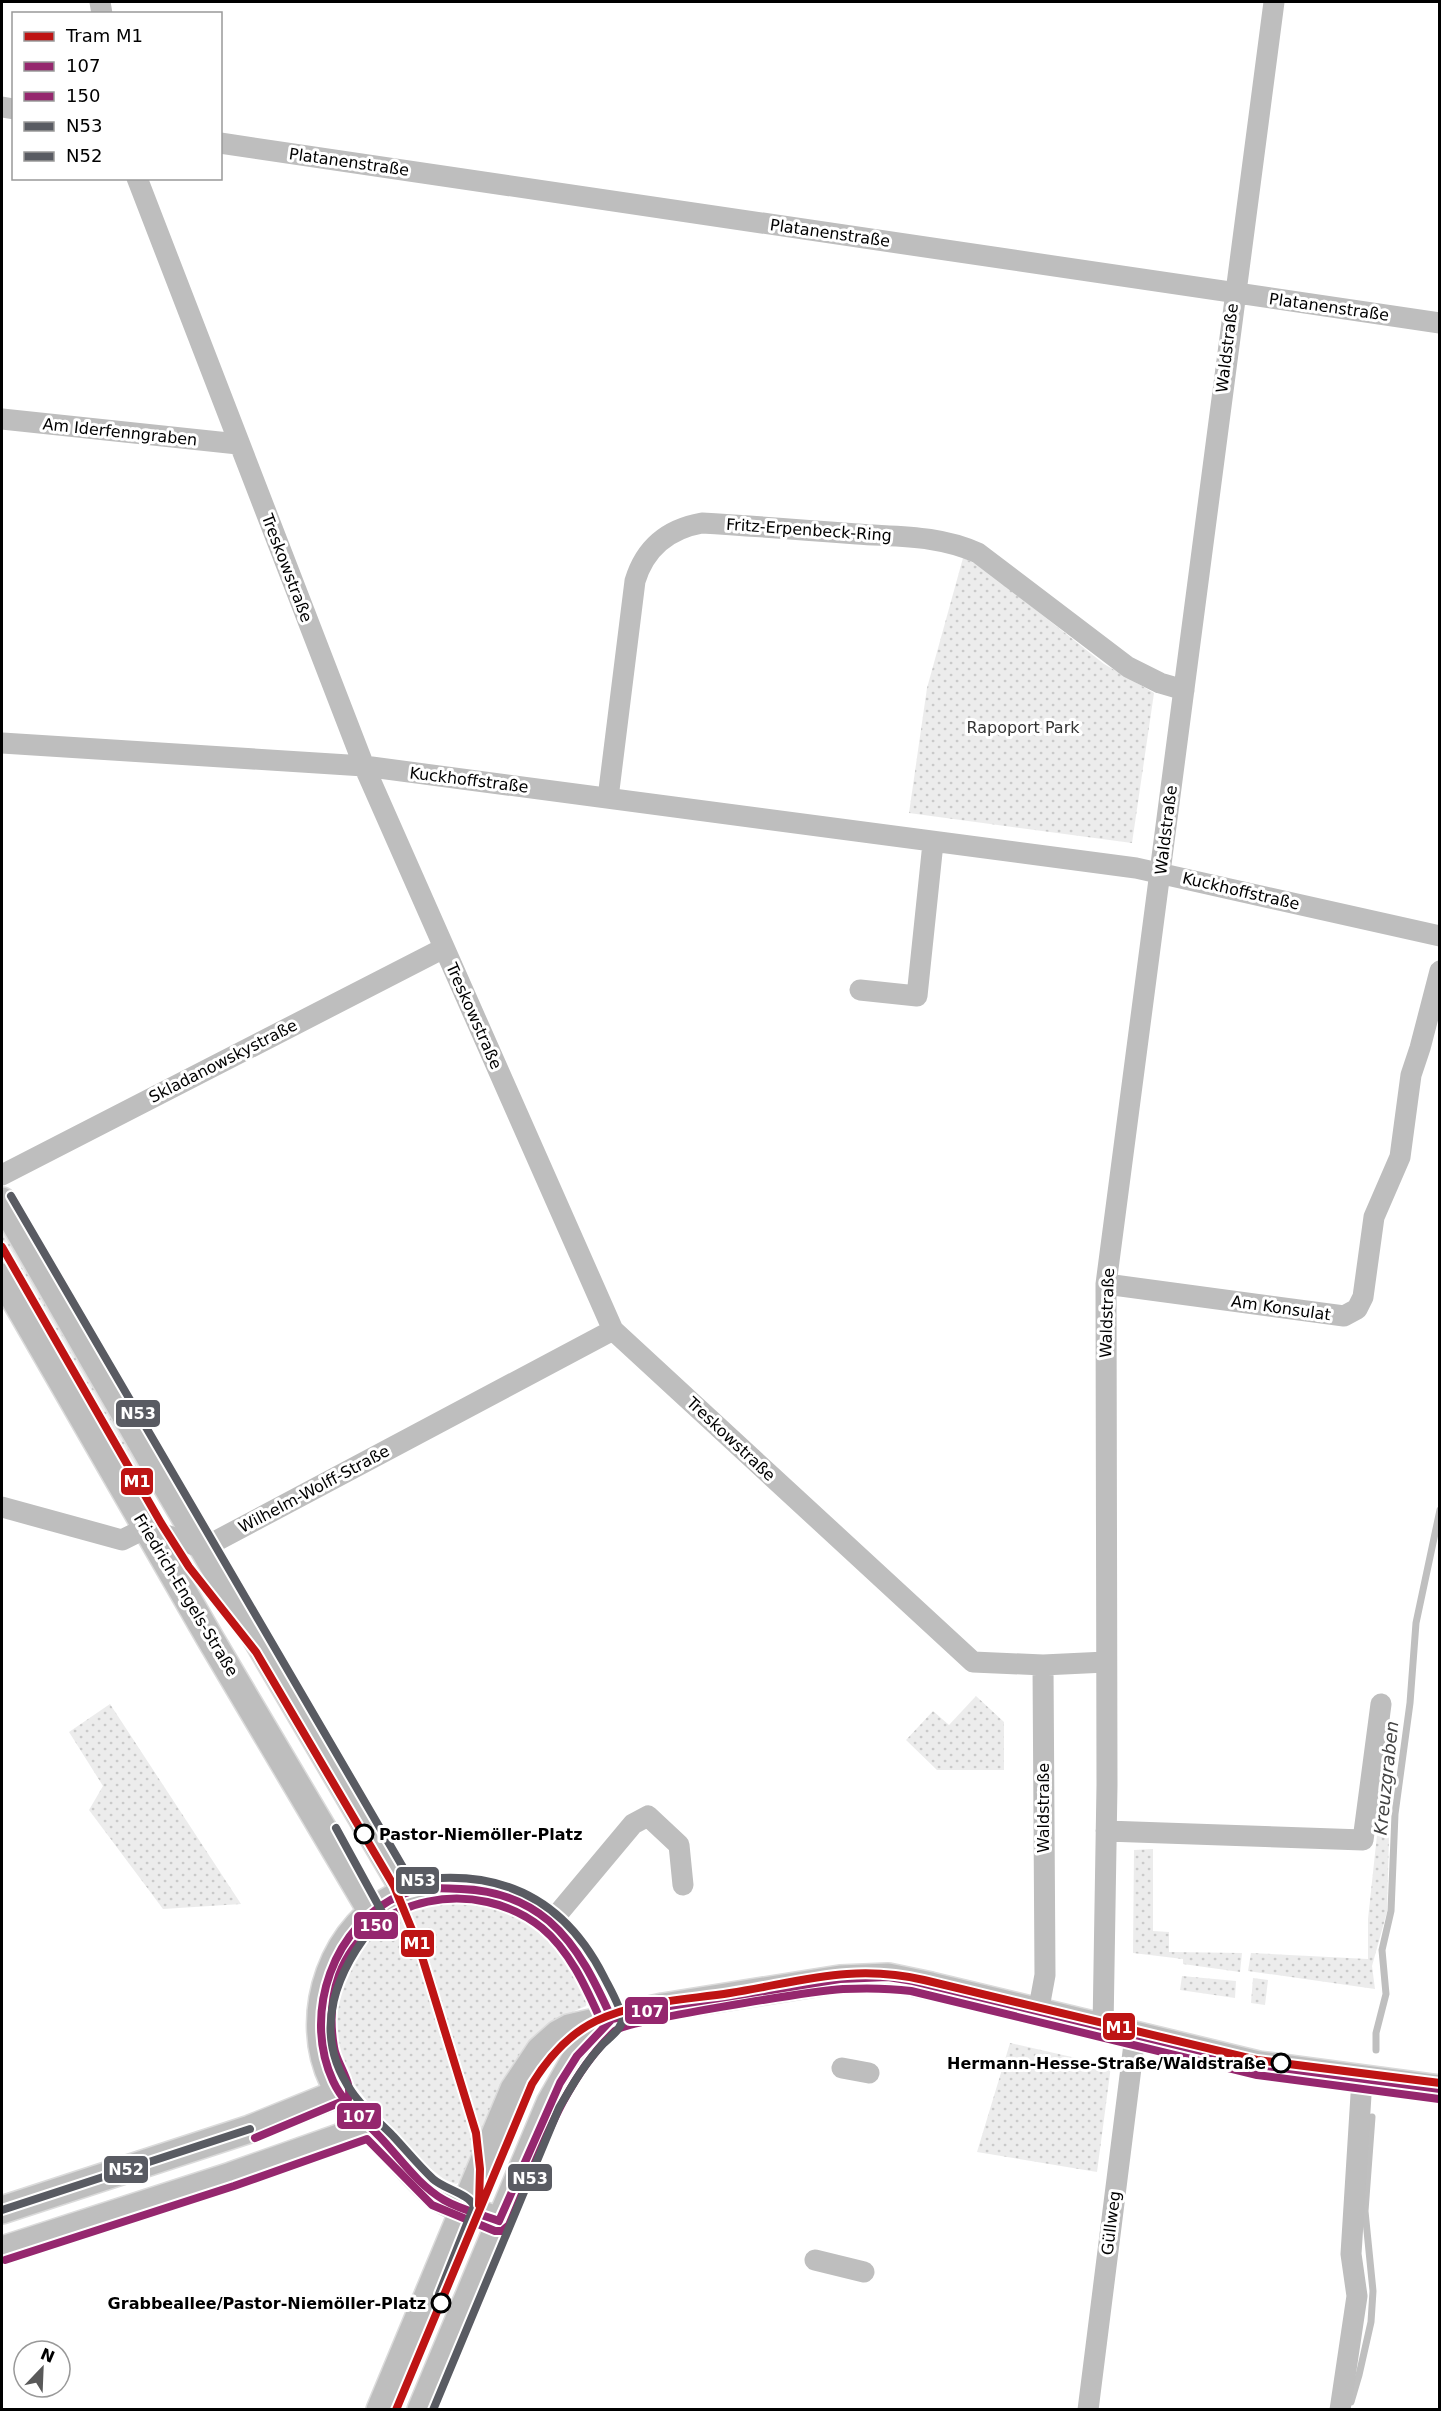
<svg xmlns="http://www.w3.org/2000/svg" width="1441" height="2411" font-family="'DejaVu Sans',sans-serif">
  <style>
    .green { fill: url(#green-dots) }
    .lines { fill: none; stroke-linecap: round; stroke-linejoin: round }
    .stream { stroke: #bfbfbf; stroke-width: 7 }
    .major-casing { stroke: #dbdbdb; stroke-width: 30 }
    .minor { stroke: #bebebe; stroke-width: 21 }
    .major { stroke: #bebebe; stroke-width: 27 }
    .bus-1-casing { stroke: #fff; stroke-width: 12 }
    .bus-2-casing { stroke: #fff; stroke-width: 12 }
    .bus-3-casing { stroke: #fff; stroke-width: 12 }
    .bus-4-casing { stroke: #fff; stroke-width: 12 }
    .bus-1 { stroke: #95276e; stroke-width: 8 }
    .bus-2 { stroke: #95276e; stroke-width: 8 }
    .bus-3 { stroke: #595b62; stroke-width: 8 }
    .bus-4 { stroke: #595b62; stroke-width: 8 }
    .tram-1-casing { stroke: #fff; stroke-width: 12 }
    .tram-1 { stroke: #be1414; stroke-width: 8 }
    .stop-dot { fill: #fff; stroke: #000; stroke-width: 3 }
    .labels { text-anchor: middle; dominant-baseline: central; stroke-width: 6; stroke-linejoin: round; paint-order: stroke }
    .street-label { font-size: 16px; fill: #000; stroke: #fff }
    .park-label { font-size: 16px; fill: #333; stroke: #fff }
    .stop-label { font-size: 16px; font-weight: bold; fill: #000; stroke: #fff; text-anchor: end }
    .water-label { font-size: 18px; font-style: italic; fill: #444; stroke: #fff }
    .line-badge { stroke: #fff; stroke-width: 2 }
    .badge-label { font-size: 16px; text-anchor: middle; font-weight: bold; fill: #fff }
  </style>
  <defs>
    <pattern id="green-dots" width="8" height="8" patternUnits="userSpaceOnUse" patternTransform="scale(1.5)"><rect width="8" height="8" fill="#ececec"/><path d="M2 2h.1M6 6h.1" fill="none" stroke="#c9c9c9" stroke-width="1.8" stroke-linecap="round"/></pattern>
  </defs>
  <rect width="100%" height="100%" fill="#fff"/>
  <!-- green -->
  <path class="green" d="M 963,558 L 981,566 L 1104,664 L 1154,693 L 1132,843 L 909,813 L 927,688 Z
    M 2,1218 L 145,1466 L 136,1471 L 2,1239 Z
    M 976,1696 L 1004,1722 L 1004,1770 L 937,1770 L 906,1740 L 933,1711 L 949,1725 Z
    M 110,1704 L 241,1904 L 163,1909 L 89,1810 L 103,1786 L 69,1732 Z
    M 1377,1835 L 1389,1836 L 1387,1912 L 1372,1966 L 1375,1989 L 1248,1971 L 1251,1953 L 1368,1959 L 1368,1919 Z
    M 1153,1849 L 1153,1931 L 1169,1932 L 1169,1952 L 1242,1953 L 1240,1972 L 1183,1964 L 1183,1959 L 1133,1953 L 1134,1850 Z
    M 468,1899 L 518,1912 L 558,1941 L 588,1998 L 586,2006 C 511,2036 490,2114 462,2181 L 456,2184 L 445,2180 L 431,2169 C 402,2140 356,2096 340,2059 C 317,2006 351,1935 401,1911 C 422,1900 445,1900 468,1899 Z
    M 1182,1976 L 1236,1981 L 1235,1998 L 1180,1990 Z
    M 1253,1978 L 1268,1980 L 1265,2005 L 1251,2003 Z
    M 1010,2043 L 1111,2066 L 1097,2172 L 977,2152 Z"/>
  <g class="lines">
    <!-- stream -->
    <path class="stream" d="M 1376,2050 L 1376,2033 L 1386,1994 L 1382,1950 L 1391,1911 L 1395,1814 L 1410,1703 L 1416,1623 L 1440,1510
      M 1351,2402 L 1359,2375 L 1371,2322 L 1373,2291 L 1365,2211 L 1372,2117"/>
    <defs>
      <path id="major" d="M 2,1201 L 169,1490 L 406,1893
        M 2,1277 L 211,1640 L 372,1912
        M 2,2210 L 250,2129 L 339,2093
        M 499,2221 C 479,2213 453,2208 436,2195 C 415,2178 398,2156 379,2136 C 363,2119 344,2103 333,2081 C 301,2015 333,1921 403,1894 C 423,1887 445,1888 466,1889 C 496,1890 526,1901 549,1921 C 579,1946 596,1984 612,2019
        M 2,2250 L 231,2176 L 370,2127
        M 380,2410 L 514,2089 L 540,2050 L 558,2034 L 569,2028 L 663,2007 L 840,1979 L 888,1977 L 931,1986 L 1259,2065 L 1440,2089
        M 421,2410 L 550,2103 L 577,2056 L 612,2019"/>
    </defs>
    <!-- major casing -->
    <use href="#major" class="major-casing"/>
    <!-- minor -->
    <path class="minor" d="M 100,2 L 102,14
      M 2,107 L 14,109
      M 220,143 L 1440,323
      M 137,178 L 364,766 L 613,1330 L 973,1662 L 1043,1665 L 1106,1662
      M 2,419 L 238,444
      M 2,743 L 364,766 L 1136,868 L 1440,936
      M 608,798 L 635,581 C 645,548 668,529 702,523 C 753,526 805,530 857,534 C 899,537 938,535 978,553 L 1128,667 L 1160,683 L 1184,690
      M 860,990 L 917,996 L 933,843
      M 2,1175 L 444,948
      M 1106,1284 L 1344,1316 L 1357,1309 L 1363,1297 L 1374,1217 L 1400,1157 L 1411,1075 L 1420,1048 L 1440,971
      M 2,1507 L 122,1540 L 146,1528 L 203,1548 L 613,1330
      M 1106,1831 L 1363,1840 L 1381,1704
      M 551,1922 L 633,1824 L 648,1816 L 679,1845 L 683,1885
      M 1038,2013 L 1045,1975 L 1043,1665
      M 1103,2028 L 1107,1785 L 1106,1284 L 1274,2
      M 842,2068 L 869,2073
      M 815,2260 L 864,2272
      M 1088,2410 L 1135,2036
      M 1340,2410 L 1357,2296 L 1351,2254 L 1362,2079"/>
    <!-- major -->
    <use href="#major" class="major"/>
    <defs>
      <path id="bus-1" d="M 499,2221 L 560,2083 L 577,2056 L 612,2019 L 663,2007 L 840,1979 L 888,1977 L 913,1981 L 1259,2065 L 1440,2089
        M 499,2221 C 481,2214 461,2210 444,2200 C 418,2185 400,2158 380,2137 C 364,2120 343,2103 333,2081 C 302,2014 333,1923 403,1894 C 421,1887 442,1888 461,1889 C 493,1890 524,1900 549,1921 C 579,1947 596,1984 612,2019"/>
      <path id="bus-2" d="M 255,2138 L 348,2099 C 354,2084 336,2063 334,2047 C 330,2024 331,1998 339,1975 C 369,1894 478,1876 542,1928 C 571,1952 587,1990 602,2023
        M 5,2260 L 234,2186 L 367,2139 L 432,2205 L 495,2231 L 502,2231 L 509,2225 C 538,2159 561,2082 615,2031 C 627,2020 815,1991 843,1989 C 866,1988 888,1988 911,1991 L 1257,2075 L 1439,2099"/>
      <path id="bus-3" d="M 11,1196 L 411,1881 C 499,1867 564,1898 604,1977 C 609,1987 622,2009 622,2019 C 623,2028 609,2038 603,2044 C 585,2063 573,2084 559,2108 L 433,2410
        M 336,1828 L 382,1912 L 380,1918 C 337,1968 309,2031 352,2092 C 363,2108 379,2122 393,2136 C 406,2150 419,2166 433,2179 C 444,2189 469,2194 474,2206 L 439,2294"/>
      <path id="bus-4" d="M 2,2210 L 250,2129"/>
    </defs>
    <!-- bus-1 casing -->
    <use href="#bus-1" class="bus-1-casing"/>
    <!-- bus-2 casing -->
    <use href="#bus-2" class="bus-2-casing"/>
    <!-- bus-3 casing -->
    <use href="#bus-3" class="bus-3-casing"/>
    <!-- bus-4 casing -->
    <use href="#bus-4" class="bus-4-casing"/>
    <!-- bus-1 -->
    <use href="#bus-1" class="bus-1"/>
    <!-- bus-2 -->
    <use href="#bus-2" class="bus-2"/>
    <!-- bus-3 -->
    <use href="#bus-3" class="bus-3"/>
    <!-- bus-4 -->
    <use href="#bus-4" class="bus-4"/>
    <defs>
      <path id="tram-1" d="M 2,1247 L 161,1523 L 189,1567 L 256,1652 L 394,1886 L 419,1947 L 476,2133 L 480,2169 L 479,2205
        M 396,2410 L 532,2084 C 548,2058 569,2034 596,2021 C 638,2001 685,2000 730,1993 C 800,1982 852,1963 924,1980 L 1257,2060 L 1440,2083"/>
    </defs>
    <!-- tram-1 casing -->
    <use href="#tram-1" class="tram-1-casing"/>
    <!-- tram-1 -->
    <use href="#tram-1" class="tram-1"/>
  </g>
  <!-- markers -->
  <g class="stop-dot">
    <circle cx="364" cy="1834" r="9"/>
    <circle cx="1281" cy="2063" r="9"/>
    <circle cx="441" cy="2303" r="9"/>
  </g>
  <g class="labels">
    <!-- street labels -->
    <g class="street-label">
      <text transform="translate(349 162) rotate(8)">Platanenstraße</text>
      <text transform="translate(830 233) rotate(8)">Platanenstraße</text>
      <text transform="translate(1329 307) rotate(8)">Platanenstraße</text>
      <text transform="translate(1227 348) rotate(-83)">Waldstraße</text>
      <text transform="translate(120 432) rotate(6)">Am Iderfenngraben</text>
      <text transform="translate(809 530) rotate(4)">Fritz-Erpenbeck-Ring</text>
      <text transform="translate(287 568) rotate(69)">Treskowstraße</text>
      <text transform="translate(469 780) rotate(7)">Kuckhoffstraße</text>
      <text transform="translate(1166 830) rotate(-83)">Waldstraße</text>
      <text transform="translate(1241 891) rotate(13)">Kuckhoffstraße</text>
      <text transform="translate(474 1016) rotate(66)">Treskowstraße</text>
      <text transform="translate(223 1061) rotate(-27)">Skladanowskystraße</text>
      <text transform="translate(1281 1308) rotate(8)">Am Konsulat</text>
      <text transform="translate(1107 1313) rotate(-88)">Waldstraße</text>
      <text transform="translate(731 1439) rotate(43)">Treskowstraße</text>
      <text transform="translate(314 1489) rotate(-28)">Wilhelm-Wolff-Straße</text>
      <text transform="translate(186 1595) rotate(59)">Friedrich-Engels-Straße</text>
      <text transform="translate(1043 1808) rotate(-90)">Waldstraße</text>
      <text transform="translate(1111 2223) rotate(-83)">Güllweg</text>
    </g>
    <!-- park labels -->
    <g class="park-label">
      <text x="1023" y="727">Rapoport Park</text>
    </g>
    <!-- stop labels -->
    <g class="stop-label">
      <text x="379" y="1834" text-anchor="start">Pastor-Niemöller-Platz</text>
      <text x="1266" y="2063">Hermann-Hesse-Straße/Waldstraße</text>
      <text x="426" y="2303">Grabbeallee/Pastor-Niemöller-Platz</text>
    </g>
    <!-- water labels -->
    <g class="water-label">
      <text transform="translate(1386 1778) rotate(-84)">Kreuzgraben</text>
    </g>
  </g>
  <g class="line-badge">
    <rect x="115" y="1399" width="46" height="29" rx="6" fill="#595b62"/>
    <rect x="120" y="1467" width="34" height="29" rx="6" fill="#be1414"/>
    <rect x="395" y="1866" width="45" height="29" rx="6" fill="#595b62"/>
    <rect x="353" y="1911" width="46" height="29" rx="6" fill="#95276e"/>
    <rect x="400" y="1929" width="35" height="29" rx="6" fill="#be1414"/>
    <rect x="624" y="1996" width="45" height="29" rx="6" fill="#95276e"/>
    <rect x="1102" y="2012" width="34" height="29" rx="6" fill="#be1414"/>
    <rect x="336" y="2102" width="46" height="28" rx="6" fill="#95276e"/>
    <rect x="103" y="2155" width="46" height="29" rx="6" fill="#595b62"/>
    <rect x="507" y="2163" width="46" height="29" rx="6" fill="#595b62"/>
  </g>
  <g class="badge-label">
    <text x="138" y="1419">N53</text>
    <text x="137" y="1487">M1</text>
    <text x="418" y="1886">N53</text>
    <text x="376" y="1931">150</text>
    <text x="417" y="1949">M1</text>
    <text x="647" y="2017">107</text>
    <text x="1119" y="2033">M1</text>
    <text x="359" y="2122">107</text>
    <text x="126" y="2175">N52</text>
    <text x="530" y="2184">N53</text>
  </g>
  <!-- border -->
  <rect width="1441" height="2411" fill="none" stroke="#000000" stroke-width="6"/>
  <!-- legend -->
  <rect x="12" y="12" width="210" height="168" fill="#ffffff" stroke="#999999" stroke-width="1.5"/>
  <rect x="24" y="32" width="30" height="9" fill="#be1414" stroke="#999999" stroke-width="1.5"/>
  <text x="66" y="42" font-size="18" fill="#000000">Tram M1</text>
  <rect x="24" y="62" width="30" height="9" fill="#95276e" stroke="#999999" stroke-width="1.5"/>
  <text x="66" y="72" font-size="18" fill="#000000">107</text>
  <rect x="24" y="92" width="30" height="9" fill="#95276e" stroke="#999999" stroke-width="1.5"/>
  <text x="66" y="102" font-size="18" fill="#000000">150</text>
  <rect x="24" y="122" width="30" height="9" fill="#595b62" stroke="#999999" stroke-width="1.5"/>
  <text x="66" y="132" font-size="18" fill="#000000">N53</text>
  <rect x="24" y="152" width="30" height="9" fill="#595b62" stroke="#999999" stroke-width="1.5"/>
  <text x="66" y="162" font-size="18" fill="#000000">N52</text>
  <!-- north arrow -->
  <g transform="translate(42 2369) rotate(23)"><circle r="28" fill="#ffffff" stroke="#999999" stroke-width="1.5"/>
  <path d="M0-4.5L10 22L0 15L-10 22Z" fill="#595959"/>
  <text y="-9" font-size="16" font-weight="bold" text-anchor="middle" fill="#000000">N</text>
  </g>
</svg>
